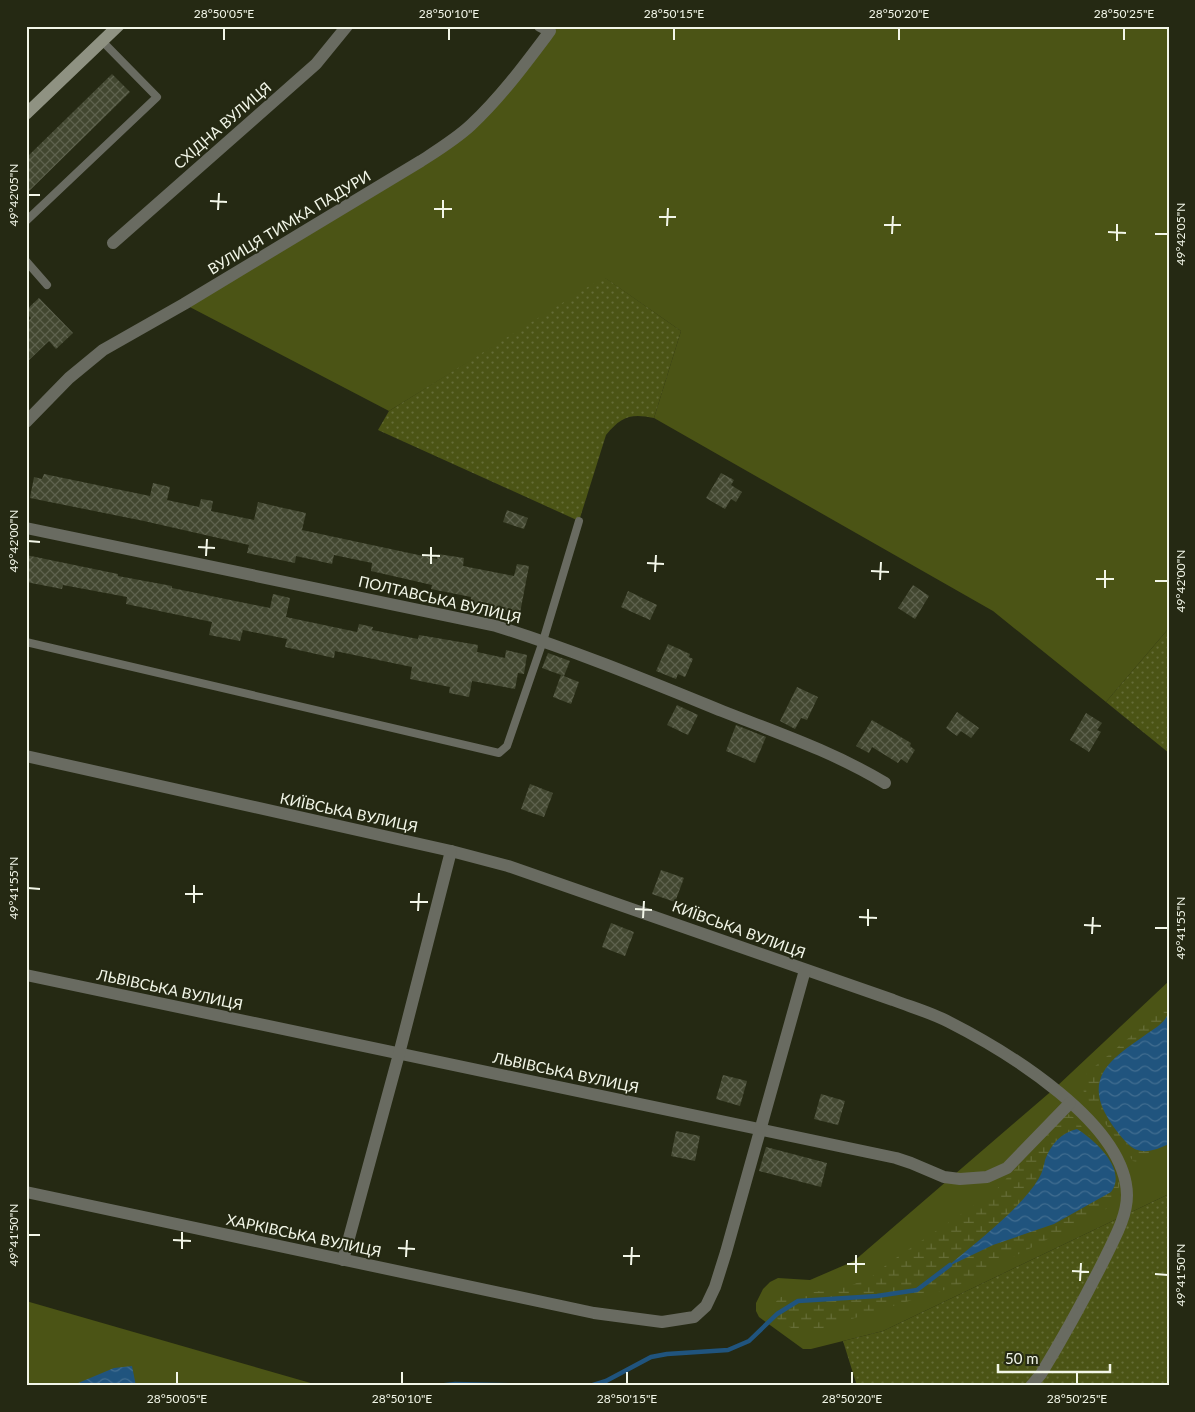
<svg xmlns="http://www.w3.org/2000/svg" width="1195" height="1412" font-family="Lato,sans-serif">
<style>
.green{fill:#4b5415}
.wetland{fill:url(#wetland-marsh)}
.garden{fill:url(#garden-dots)}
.water{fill:url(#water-waves)}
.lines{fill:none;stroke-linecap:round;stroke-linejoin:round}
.stream{stroke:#20547e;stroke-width:4.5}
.building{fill:url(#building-cross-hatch)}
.lane{stroke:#696b61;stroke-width:8}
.street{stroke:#696b61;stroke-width:12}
.secondary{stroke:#8f9282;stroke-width:12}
.ticks{fill:none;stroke:#f2f6e8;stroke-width:2}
.labels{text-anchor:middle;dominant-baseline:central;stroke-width:4;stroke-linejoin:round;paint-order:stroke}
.street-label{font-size:15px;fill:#f2f6e8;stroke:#252913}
.neatline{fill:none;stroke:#f2f6e8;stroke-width:2}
.ticks-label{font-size:12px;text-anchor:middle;fill:#f2f6e8}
</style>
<defs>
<pattern id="wetland-marsh" width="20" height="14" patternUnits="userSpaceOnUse" patternTransform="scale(1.25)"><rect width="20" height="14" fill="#4b5415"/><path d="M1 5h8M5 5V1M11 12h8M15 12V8" fill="none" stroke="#656d37"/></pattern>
<pattern id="garden-dots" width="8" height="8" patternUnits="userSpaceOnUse" patternTransform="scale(1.25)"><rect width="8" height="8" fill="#4b5415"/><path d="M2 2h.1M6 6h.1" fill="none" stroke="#656d37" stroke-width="1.8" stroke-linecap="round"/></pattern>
<pattern id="water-waves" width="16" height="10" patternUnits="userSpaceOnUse" patternTransform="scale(1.25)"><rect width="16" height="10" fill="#20547e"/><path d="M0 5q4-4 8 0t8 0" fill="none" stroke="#416d90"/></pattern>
<pattern id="building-cross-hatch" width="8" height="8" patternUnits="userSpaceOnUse" patternTransform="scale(1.25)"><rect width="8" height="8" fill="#424730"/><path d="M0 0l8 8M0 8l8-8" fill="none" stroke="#5e624e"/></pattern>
</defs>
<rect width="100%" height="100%" fill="#252913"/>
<g class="green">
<path d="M 553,26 L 1169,26 L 1169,628 L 1106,702 L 993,611 L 654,418 L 681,331 L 605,278 L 389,411 L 184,304 L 453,139 Z"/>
<path d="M 1169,981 L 1169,1194 L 883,1331 L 811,1349 L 803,1349 L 759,1317 L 756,1311 L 756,1303 L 763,1289 L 770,1282 L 778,1278 L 810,1280 L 854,1261 L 1055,1088 Z"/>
<path d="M 26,1301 L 321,1386 L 26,1386 Z"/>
</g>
<g class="wetland">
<path d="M 1169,1004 L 1169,1147 C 1157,1154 1147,1164 1133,1161 L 1085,1096 C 1082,1087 1083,1081 1087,1073 Z"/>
<path d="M 1068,1114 L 1073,1117 L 1106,1154 L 1120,1183 L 1115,1201 L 1108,1208 L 961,1284 L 941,1291 L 813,1331 C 795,1331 771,1325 774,1303 L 781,1297 L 847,1287 L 870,1278 L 890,1262 L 994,1192 L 1062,1118 Z"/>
</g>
<g class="garden">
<path d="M 604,277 L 681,331 L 654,418 C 630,413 621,417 606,435 L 579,521 L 378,430 L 389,411 Z"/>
<path d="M 1169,628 L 1169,753 L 1106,702 Z"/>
<path d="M 1169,1194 L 1169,1386 L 857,1386 L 843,1341 L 883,1331 Z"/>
</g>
<g class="water">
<path d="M 1169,1011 L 1169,1144 C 1156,1150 1141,1156 1129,1145 C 1119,1135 1110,1123 1104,1111 C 1085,1071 1121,1053 1148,1033 C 1158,1026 1165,1023 1169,1011 Z"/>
<path d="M 1077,1129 C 1095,1140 1128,1170 1111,1192 L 1054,1224 L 993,1245 L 947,1267 C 975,1243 1021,1209 1039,1178 C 1042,1173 1044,1166 1045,1160 C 1051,1144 1061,1133 1077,1129 Z"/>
<path d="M 132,1366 L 136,1386 L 71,1386 L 114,1368 Z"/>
</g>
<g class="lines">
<g class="stream">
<path d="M 185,1386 L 207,1386"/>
<path d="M 437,1386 L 455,1384 L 547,1386"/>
<path d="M 590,1386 L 606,1381 L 651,1357 L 667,1354 L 728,1350 L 749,1341 L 777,1314 L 798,1301 L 877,1296 L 917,1290 L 950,1265"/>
</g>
</g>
<g class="building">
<path d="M 112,74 L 130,92 L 26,194 L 26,158 Z"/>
<path d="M 39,298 L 73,333 L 56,349 L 49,341 L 26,363 L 26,323 L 31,318 L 26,313 L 26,310 Z"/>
<path d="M 721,473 L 734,480 L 731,485 L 742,492 L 736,502 L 731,499 L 725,509 L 706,498 Z"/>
<path d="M 44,474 L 150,496 L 153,483 L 170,487 L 167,500 L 199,507 L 201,499 L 213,501 L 211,511 L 254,520 L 258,502 L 279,507 L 306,513 L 302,530 L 437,559 L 438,554 L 464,558 L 463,566 L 514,576 L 517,564 L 529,566 L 520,613 L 470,603 L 471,597 L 431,589 L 432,585 L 371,571 L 372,563 L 334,555 L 332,564 L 296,556 L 295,563 L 247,553 L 249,545 L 144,521 L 30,498 L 34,477 L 42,479 Z"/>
<path d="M 507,510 L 528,518 L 524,529 L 503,522 Z"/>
<path d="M 26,555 L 118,574 L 118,576 L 172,586 L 172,588 L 270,608 L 273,594 L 290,598 L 286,617 L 357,632 L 359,624 L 373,627 L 372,630 L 418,639 L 419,635 L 478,645 L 477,652 L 505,658 L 506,650 L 527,655 L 524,674 L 518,673 L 515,689 L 472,681 L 469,697 L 449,693 L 450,687 L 410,679 L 412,667 L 335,651 L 334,658 L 285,647 L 287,639 L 243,630 L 240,641 L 209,635 L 212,622 L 126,604 L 127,597 L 63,585 L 62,589 L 26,582 Z"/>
<path d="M 913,585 L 929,596 L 915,619 L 898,608 Z"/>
<path d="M 628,591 L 657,605 L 650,620 L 621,607 Z"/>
<path d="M 668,644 L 690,654 L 689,657 L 693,659 L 685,677 L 678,674 L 676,679 L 656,671 Z"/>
<path d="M 548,653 L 570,661 L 564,676 L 542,668 Z"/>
<path d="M 561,675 L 579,682 L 571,704 L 553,697 Z"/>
<path d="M 797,687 L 818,697 L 807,720 L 801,718 L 795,729 L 780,721 Z"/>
<path d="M 677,705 L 698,715 L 688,735 L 667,725 Z"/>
<path d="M 957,712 L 979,728 L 971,738 L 961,731 L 957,736 L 946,728 Z"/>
<path d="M 1086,713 L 1102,723 L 1097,730 L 1101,732 L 1089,752 L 1070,740 Z"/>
<path d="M 872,720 L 911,743 L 910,746 L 915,750 L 907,763 L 901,759 L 898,763 L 872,747 L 869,753 L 856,746 Z"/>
<path d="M 736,725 L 766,737 L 755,763 L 726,751 Z"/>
<path d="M 530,784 L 553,793 L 544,817 L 521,809 Z"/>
<path d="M 661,870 L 684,878 L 675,902 L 652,894 Z"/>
<path d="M 611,923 L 634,932 L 625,956 L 602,947 Z"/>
<path d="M 723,1075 L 747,1081 L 740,1106 L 716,1099 Z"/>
<path d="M 821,1094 L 845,1101 L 838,1125 L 814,1119 Z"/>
<path d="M 676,1131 L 700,1136 L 695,1161 L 671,1156 Z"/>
<path d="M 766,1147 L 827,1163 L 821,1187 L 759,1171 Z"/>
</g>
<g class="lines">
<g class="lane">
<path d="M 26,221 L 157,97 L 102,41"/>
<path d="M 26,261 L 47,285"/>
<path d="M 26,642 L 499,753 L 507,746 L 543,641 L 579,521"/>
</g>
<g class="street">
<path d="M 113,243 L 316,64 L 347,26"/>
<path d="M 26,422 L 69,378 L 103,350 L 184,304 L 421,161 C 438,150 456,139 471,125 C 501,97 526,63 550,31 L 540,26"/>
<path d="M 26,528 L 496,626 C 573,650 648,681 722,711 C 778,733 834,752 885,783"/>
<path d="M 26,756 L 451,851 L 508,866 L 893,1000 C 911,1007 932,1013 949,1022 C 1006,1051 1126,1123 1127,1195 C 1127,1217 1114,1239 1105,1258 C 1085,1298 1064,1336 1041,1374 L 1031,1386"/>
<path d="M 26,975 L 896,1158 L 911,1163 L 944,1177 L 960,1179 L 987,1177 L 1007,1168 L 1070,1103"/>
<path d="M 26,1192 L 594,1313 L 662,1322 L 694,1317 L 706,1306 L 715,1287 L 726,1252 L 805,970"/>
<path d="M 343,1260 L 399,1054 L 451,851"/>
</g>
<path class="secondary" d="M 26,114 L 118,26"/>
</g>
<path class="ticks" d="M 224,40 L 224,28M 449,40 L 449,28M 674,40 L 674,28M 899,40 L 899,28M 1124,40 L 1124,28M 28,195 L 40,195M 210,201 L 227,202M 434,209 L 452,209M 218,210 L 219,193M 659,217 L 676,217M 443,218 L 443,200M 884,225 L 901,225M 667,226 L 668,208M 1108,232 L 1126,233M 892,234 L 893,216M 1155,234 L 1168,234M 1117,241 L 1117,224M 28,541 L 40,542M 198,547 L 215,548M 422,555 L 440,556M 206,556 L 207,539M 647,563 L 664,564M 431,564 L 431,547M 871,571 L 889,572M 655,572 L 656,555M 1096,579 L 1114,579M 880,580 L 881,562M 1155,581 L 1168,581M 1105,588 L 1105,570M 28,888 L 40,889M 185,894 L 203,894M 410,902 L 428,902M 194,903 L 194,885M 635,909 L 652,910M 418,911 L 419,893M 859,917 L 877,918M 643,918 L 644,901M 1084,925 L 1101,926M 868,926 L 868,909M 1155,928 L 1168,928M 1092,934 L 1093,917M 28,1235 L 40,1235M 173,1240 L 191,1241M 398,1248 L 415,1249M 182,1249 L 182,1232M 623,1256 L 640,1256M 406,1257 L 407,1240M 847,1264 L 865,1264M 631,1265 L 632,1247M 1072,1271 L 1089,1272M 856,1273 L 856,1255M 1155,1274 L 1168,1275M 1080,1281 L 1081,1263M 177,1384 L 177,1372M 402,1384 L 402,1372M 627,1384 L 627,1372M 852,1384 L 852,1372M 1077,1384 L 1077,1372"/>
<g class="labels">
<g class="street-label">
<text transform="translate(222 125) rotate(-41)">СХІДНА ВУЛИЦЯ</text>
<text transform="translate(289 222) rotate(-31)">ВУЛИЦЯ ТИМКА ПАДУРИ</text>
<text transform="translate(440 599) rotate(13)">ПОЛТАВСЬКА ВУЛИЦЯ</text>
<text transform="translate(349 812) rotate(12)">КИЇВСЬКА ВУЛИЦЯ</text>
<text transform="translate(739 929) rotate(20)">КИЇВСЬКА ВУЛИЦЯ</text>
<text transform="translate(170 989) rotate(12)">ЛЬВІВСЬКА ВУЛИЦЯ</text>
<text transform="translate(566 1072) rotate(12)">ЛЬВІВСЬКА ВУЛИЦЯ</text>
<text transform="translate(304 1235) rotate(12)">ХАРКІВСЬКА ВУЛИЦЯ</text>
</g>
</g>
<rect width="1195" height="1412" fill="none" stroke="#252913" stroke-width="55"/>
<path d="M998 1364v8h112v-8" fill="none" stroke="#f2f6e8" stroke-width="2.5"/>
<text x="1005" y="1364" font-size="15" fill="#f2f6e8" stroke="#252913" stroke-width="4" paint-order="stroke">50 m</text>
<rect x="28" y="28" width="1140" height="1356" class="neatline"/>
<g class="ticks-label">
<text x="224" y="18">28°50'05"E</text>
<text x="449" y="18">28°50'10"E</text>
<text x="674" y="18">28°50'15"E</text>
<text x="899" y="18">28°50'20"E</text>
<text x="1124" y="18">28°50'25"E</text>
<text transform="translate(14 195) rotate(-90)" y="4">49°42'05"N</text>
<text transform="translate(1181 234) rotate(-90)" y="4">49°42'05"N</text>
<text transform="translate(14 541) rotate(-90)" y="4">49°42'00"N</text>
<text transform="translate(1181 581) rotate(-90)" y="4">49°42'00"N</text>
<text transform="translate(14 888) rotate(-90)" y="4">49°41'55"N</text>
<text transform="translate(1181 928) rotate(-90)" y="4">49°41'55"N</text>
<text transform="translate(14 1235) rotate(-90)" y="4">49°41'50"N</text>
<text transform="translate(1181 1275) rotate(-90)" y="4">49°41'50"N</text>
<text x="177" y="1403">28°50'05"E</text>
<text x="402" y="1403">28°50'10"E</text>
<text x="627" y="1403">28°50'15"E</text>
<text x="852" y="1403">28°50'20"E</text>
<text x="1077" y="1403">28°50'25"E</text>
</g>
</svg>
